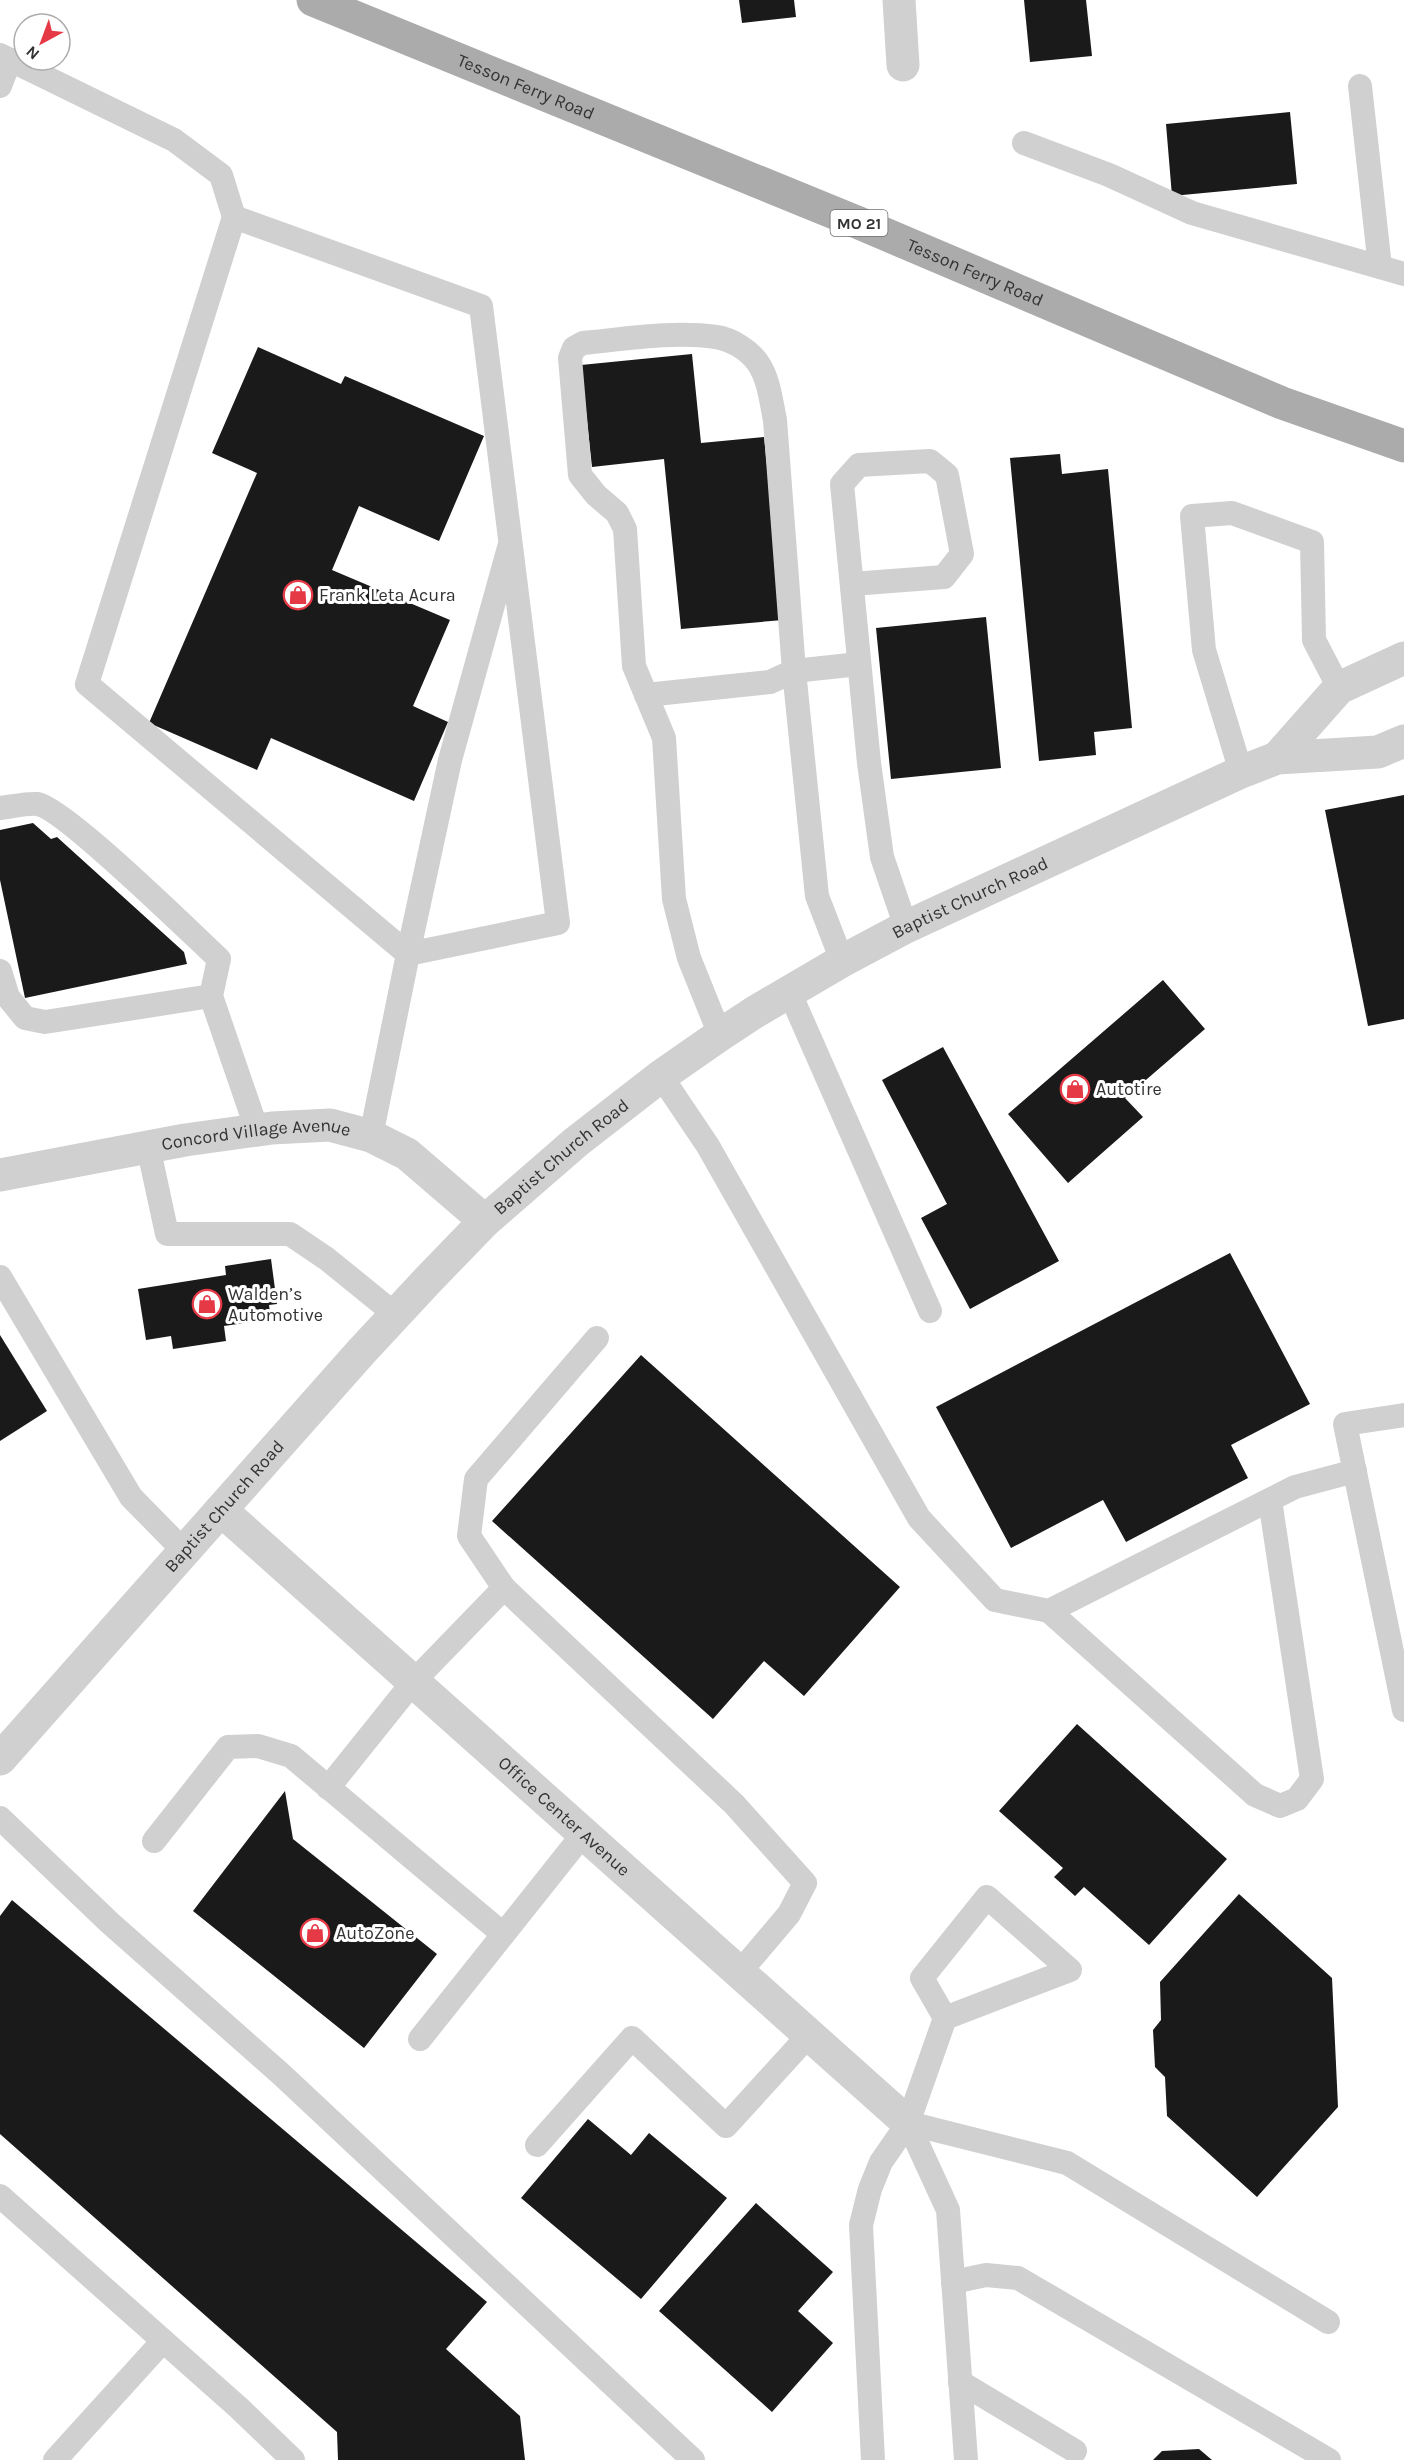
<svg xmlns="http://www.w3.org/2000/svg" width="1404" height="2460" font-family="Karla,sans-serif">
<style>
.building{fill:#1a1a1a}
.lines{fill:none;stroke-linecap:round;stroke-linejoin:round}
.service{stroke:#d0d0d0;stroke-width:24}
.minor{stroke:#d0d0d0;stroke-width:33}
.tertiary{stroke:#d0d0d0;stroke-width:33}
.primary{stroke:#ababab;stroke-width:33}
.labels{text-anchor:middle;dominant-baseline:central;stroke-width:6;stroke-linejoin:round;paint-order:stroke}
.shield{fill:#fff;stroke:#707070;stroke-width:1.5}
.shield-label{font-size:16px;font-weight:bold;fill:#333}
.street-label{font-size:18px;fill:#333;stroke:#fff}
.poi-label{font-size:18px;fill:#333;stroke:#fff;text-anchor:start}
</style>
<rect width="100%" height="100%" fill="#fff"/>
<g class="building">
<path d="M 739,0 L 794,0 L 796,17 L 742,23 Z"/>
<path d="M 1024,0 L 1086,0 L 1092,56 L 1030,62 Z"/>
<path d="M 1290,112 L 1297,184 L 1172,196 L 1166,124 Z"/>
<path d="M 258,347 L 341,384 L 345,376 L 484,436 L 439,541 L 359,506 L 332,570 L 450,620 L 413,706 L 448,722 L 414,801 L 271,738 L 257,770 L 149,723 L 257,473 L 212,453 Z"/>
<path d="M 692,354 L 701,443 L 764,437 L 783,620 L 681,629 L 664,459 L 592,467 L 581,365 Z"/>
<path d="M 1060,454 L 1062,474 L 1108,469 L 1132,728 L 1094,732 L 1096,755 L 1039,761 L 1010,458 Z"/>
<path d="M 986,617 L 1001,768 L 891,779 L 876,628 Z"/>
<path d="M 1404,795 L 1404,1019 L 1368,1026 L 1325,810 Z"/>
<path d="M 33,823 L 51,839 L 57,837 L 184,952 L 187,964 L 25,998 L 0,880 L 0,830 Z"/>
<path d="M 1163,980 L 1205,1029 L 1125,1098 L 1143,1117 L 1068,1183 L 1008,1114 Z"/>
<path d="M 943,1047 L 1059,1261 L 970,1309 L 921,1218 L 947,1204 L 882,1080 Z"/>
<path d="M 1230,1253 L 1310,1404 L 1231,1445 L 1248,1478 L 1126,1542 L 1103,1500 L 1011,1548 L 936,1407 Z"/>
<path d="M 271,1259 L 277,1304 L 269,1305 L 271,1319 L 224,1326 L 226,1341 L 173,1349 L 171,1336 L 146,1340 L 138,1289 L 226,1275 L 225,1266 Z"/>
<path d="M 0,1335 L 47,1411 L 0,1441 Z"/>
<path d="M 641,1355 L 900,1587 L 804,1696 L 764,1661 L 713,1719 L 492,1521 Z"/>
<path d="M 1077,1724 L 1227,1859 L 1149,1945 L 1084,1887 L 1075,1896 L 1054,1877 L 1063,1868 L 999,1811 Z"/>
<path d="M 285,1791 L 293,1839 L 437,1954 L 364,2048 L 193,1911 Z"/>
<path d="M 1239,1894 L 1332,1978 L 1338,2107 L 1257,2197 L 1167,2116 L 1165,2077 L 1155,2067 L 1153,2030 L 1161,2020 L 1160,1982 Z"/>
<path d="M 12,1900 L 487,2302 L 446,2349 L 520,2416 L 525,2460 L 338,2460 L 337,2432 L 0,2134 L 0,1916 Z"/>
<path d="M 588,2119 L 631,2155 L 649,2133 L 727,2198 L 641,2299 L 521,2198 Z"/>
<path d="M 756,2203 L 833,2272 L 798,2311 L 833,2343 L 772,2412 L 659,2311 Z"/>
<path d="M 1199,2449 L 1212,2460 L 1153,2460 L 1162,2451 Z"/>
</g>
<g class="lines">
<g class="service">
<path d="M 0,55 L 174,140 L 221,175 L 234,217"/>
<path d="M 0,86 L 10,60"/>
<path d="M 1360,86 L 1380,267"/>
<path d="M 1024,143 L 1109,175 L 1192,213 L 1404,274"/>
<path d="M 852,584 L 944,577 L 962,554 L 947,475 L 930,461 L 859,465 L 842,484 L 869,763 L 882,857 L 906,927"/>
<path d="M 646,695 L 770,682 L 794,671 L 859,664"/>
<path d="M 1241,772 L 1204,650 L 1192,516 L 1232,513 L 1312,542 L 1314,640 L 1339,688"/>
<path d="M 0,808 C 11,807 26,803 37,804 C 63,807 191,933 219,959 L 211,996 L 257,1130"/>
<path d="M 0,971 L 8,997 L 25,1018 L 45,1022 L 211,996"/>
<path d="M 789,991 L 930,1311"/>
<path d="M 720,1035 L 689,958 L 674,899 L 664,738 L 634,666 L 625,529 L 617,513 L 596,495 L 580,475 L 570,358 L 574,348 L 583,343 C 626,339 673,331 716,337 C 731,339 749,350 758,363 C 769,379 771,401 775,420 L 794,671 L 817,896 L 842,961"/>
<path d="M 661,1076 L 708,1146 L 919,1518 L 995,1600 L 1049,1611 L 1295,1487 L 1355,1471"/>
<path d="M 371,1136 L 408,954 L 87,684 L 234,217 L 481,306 L 558,923 L 408,954 L 450,760 L 510,544"/>
<path d="M 148,1146 L 167,1234 L 290,1234 L 327,1259 L 396,1315"/>
<path d="M 0,1277 L 131,1497 L 185,1552"/>
<path d="M 1404,1415 L 1345,1424 L 1404,1710"/>
<path d="M 504,1588 L 469,1536 L 476,1479 L 597,1338"/>
<path d="M 1049,1611 L 1255,1795 L 1280,1806 L 1297,1799 L 1312,1779 L 1270,1500"/>
<path d="M 328,1788 L 413,1682 L 504,1588 L 734,1804 L 805,1883 L 789,1914 L 739,1973"/>
<path d="M 0,1818 L 110,1923 L 282,2075 L 693,2460"/>
<path d="M 154,1841 L 228,1747 L 258,1746 L 291,1756 L 503,1934"/>
<path d="M 420,2039 L 584,1833"/>
<path d="M 908,2123 L 1067,2163 L 1328,2322"/>
<path d="M 908,2123 L 948,2210 L 966,2460"/>
<path d="M 537,2145 L 632,2038 L 726,2126 L 809,2035"/>
<path d="M 0,2196 L 239,2408 L 293,2460"/>
<path d="M 953,2282 L 986,2275 L 1018,2278 L 1329,2460"/>
<path d="M 960,2382 L 1075,2451"/>
<path d="M 55,2460 L 163,2341"/>
<path d="M 873,2460 L 861,2225 L 870,2189 L 881,2162 L 908,2123 L 945,2018 L 922,1978 L 987,1897 L 1070,1970 L 945,2018"/>
</g>
<g class="minor">
<path d="M 899,0 L 903,65"/>
<path id="s1" d="M 221,1510 L 908,2123"/>
</g>
<g class="tertiary">
<path d="M 1277,758 L 1339,688 L 1404,658"/>
<path id="s2" d="M 0,1175 L 185,1140 L 272,1128 L 330,1125 L 371,1136 L 407,1154 L 485,1221"/>
<path id="s3" d="M 0,1759 L 361,1352 L 427,1281 L 485,1221 L 576,1142 L 661,1076 L 720,1035 L 755,1012 L 842,961 L 906,927 L 1241,772 L 1277,758 L 1378,752 L 1404,741"/>
</g>
<path class="primary" id="s4" d="M 313,0 L 859,223 L 1282,403 L 1404,446"/>
</g>
<defs>
<g id="shop-ring" transform="scale(1.5)"><circle r="9.5" fill="#fff" stroke="#e63946" stroke-width="1.5"/><path d="M-5-2.5h2.3a2.7 3.5 0 0 1 5.4 0H5L5.5 6h-11ZM-1.5-2.5h3a1.5 2.3 0 0 0-3 0Z" fill="#e63946"/></g>
</defs>
<g fill-rule="evenodd">
<use href="#shop-ring" x="298" y="595"/>
<use href="#shop-ring" x="1075" y="1089"/>
<use href="#shop-ring" x="207" y="1304"/>
<use href="#shop-ring" x="315" y="1933"/>
</g>
<g class="labels">
<rect class="shield" x="830.5" y="210" width="57" height="26" rx="4.5"/>
<g class="shield-label">
<text x="859" y="223">MO 21</text>
</g>
<g class="street-label">
<text stroke="none"><textPath href="#s4" startOffset="230">Tesson Ferry Road</textPath></text>
<text stroke="none"><textPath href="#s4" startOffset="716">Tesson Ferry Road</textPath></text>
<text stroke="none"><textPath href="#s3" startOffset="1310">Baptist Church Road</textPath></text>
<text stroke="none"><textPath href="#s2" startOffset="260">Concord Village Avenue</textPath></text>
<text stroke="none"><textPath href="#s3" startOffset="824">Baptist Church Road</textPath></text>
<text stroke="none"><textPath href="#s3" startOffset="338">Baptist Church Road</textPath></text>
<text stroke="none"><textPath href="#s1" startOffset="460">Office Center Avenue</textPath></text>
</g>
<g class="poi-label">
<text x="319" y="595">Frank Leta Acura</text>
<text x="1096" y="1089">Autotire</text>
<text x="228" y="1294">Walden’s<tspan x="228" dy="21">Automotive</tspan></text>
<text x="336" y="1933">AutoZone</text>
</g>
</g>
<g transform="translate(42 42) rotate(221)"><circle r="28" fill="#ffffff" stroke="#adadad" stroke-width="1.5"/>
<path d="M0-4.5L10 22L0 15L-10 22Z" fill="#e63946"/>
<text y="-9" font-size="16" font-weight="bold" text-anchor="middle" fill="#333333">N</text>
</g>
</svg>
